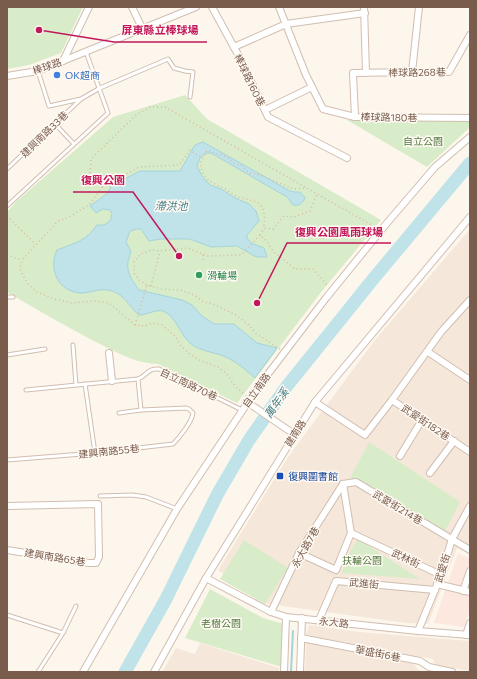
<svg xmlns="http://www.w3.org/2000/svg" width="477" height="679" font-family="Commissioner,'Noto Sans TC',sans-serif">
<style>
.residential{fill:#f5e8da}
.commercial{fill:#fde8e0}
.green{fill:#d8ecc9}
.water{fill:#bfe3e8;stroke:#a5d3da}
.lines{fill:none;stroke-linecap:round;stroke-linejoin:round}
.stream{stroke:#a5d3da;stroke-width:2}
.river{stroke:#bfe3e8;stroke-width:13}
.lane-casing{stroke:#d1beb0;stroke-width:5}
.street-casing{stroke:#d1beb0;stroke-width:8}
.path{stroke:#d9b8a5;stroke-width:1.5;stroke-dasharray:1 3;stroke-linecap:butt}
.lane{stroke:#fff;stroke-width:3}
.street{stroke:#fff;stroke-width:6}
.shop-dot{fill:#3f7fe0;stroke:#fffaf3;stroke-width:1.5}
.leisure-dot{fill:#2e9e5b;stroke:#fffaf3;stroke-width:1.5}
.transit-dot{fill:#1a4fb4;stroke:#fffaf3;stroke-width:1.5}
.labels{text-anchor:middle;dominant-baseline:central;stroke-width:3;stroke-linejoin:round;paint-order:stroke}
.street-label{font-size:10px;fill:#7a5c4d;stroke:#fffaf3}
.shop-label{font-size:10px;fill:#366cbe;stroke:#fffaf3;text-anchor:start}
.park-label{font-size:10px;fill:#537a41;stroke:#fffaf3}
.leisure-label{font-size:10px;fill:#27864d;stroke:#fffaf3;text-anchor:start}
.transit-label{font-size:10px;fill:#164399;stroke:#fffaf3;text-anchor:start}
.water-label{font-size:11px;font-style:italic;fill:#437c86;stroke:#fffaf3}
.leader{fill:none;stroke:#c2185b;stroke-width:1.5}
.callout-dot{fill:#c2185b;stroke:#fffaf3;stroke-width:1.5}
.callout-label{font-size:11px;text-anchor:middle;font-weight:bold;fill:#c2185b;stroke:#fffaf3;stroke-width:3;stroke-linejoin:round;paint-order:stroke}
</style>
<rect width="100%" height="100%" fill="#fdf6ec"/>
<g class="residential">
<path d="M 470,229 L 470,554 L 457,548 L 428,624 L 406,623 L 268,604 L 218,570 L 288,457 L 375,340 Z"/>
<path d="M 309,625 L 360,632 L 470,641 L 470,671 L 435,665 L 433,659 L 306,635 Z"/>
<path d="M 306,642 L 414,664 L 418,670 L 426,672 L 305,672 Z"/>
<path d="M 200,643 L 279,668 L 279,672 L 162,672 L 176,648 L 195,654 Z"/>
</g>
<path class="commercial" d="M 458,553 L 470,559 L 470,610 L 464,627 L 434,623 Z"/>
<g class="green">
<path d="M 7,7 L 83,7 L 61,53 L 29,65 L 7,69 Z"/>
<path d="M 185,95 L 207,119 L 381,220 L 322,291 L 237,403 L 158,364 C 134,364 111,349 90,339 C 62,324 34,308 7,292 L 7,212 L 17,201 L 113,117 Z"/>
<path d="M 347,120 L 470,121 L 470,127 L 427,167 Z"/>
<path d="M 369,442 L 460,502 L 443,535 L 349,480 Z"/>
<path d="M 358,539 L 420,579 L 342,573 L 348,555 Z"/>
<path d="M 244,540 L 288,568 L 265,604 L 220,579 Z"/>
<path d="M 210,589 L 263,618 L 287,625 L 282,667 L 185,638 Z"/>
</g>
<path class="water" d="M 203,142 L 290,191 L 294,192 L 300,192 L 305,198 C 303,203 296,209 291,203 C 290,201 289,199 287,197 L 211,153 L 206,153 L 200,158 L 197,166 L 202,176 L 210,185 L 221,189 L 235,198 L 249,204 L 256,211 L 259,221 L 247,235 L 247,238 L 251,243 L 264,248 L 267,257 L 256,257 L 237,246 L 211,247 L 190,239 L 160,239 L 149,241 L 141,229 L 137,229 L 130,231 L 126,242 L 131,252 C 124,269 129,276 139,290 L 182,300 L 192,305 L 202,316 L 214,324 L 234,324 L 257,343 L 277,348 L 255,378 C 247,371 238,363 228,358 C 216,352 202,352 191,344 C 180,335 177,317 163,311 C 156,309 147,315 139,315 C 129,307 125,295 112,291 C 100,287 93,293 81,293 C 58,292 48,269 57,250 C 75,243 86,241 97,225 L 104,225 L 110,221 L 112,214 L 110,210 L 103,209 L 96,213 L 90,206 L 108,193 L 111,186 L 140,171 L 180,171 L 195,145 Z"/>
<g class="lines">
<path class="stream" d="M 291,672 L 293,631"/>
<path class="river" d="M 125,672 L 166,599 L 217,495 L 249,440 L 287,386 L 374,278 L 470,163"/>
<g class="lane-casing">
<g id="lane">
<path d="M 38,71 L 49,106 L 81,99 L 100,88 L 168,59 L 174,68 L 185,71 L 193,72 L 190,97"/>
<path d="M 55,124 L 74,144"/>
<path d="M 7,169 L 80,100"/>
<path d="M 7,206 L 108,113 L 86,52"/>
<path d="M 7,297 L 13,297"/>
<path d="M 73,345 L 76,385"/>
<path d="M 7,355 L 45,349"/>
<path d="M 138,379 L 141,410"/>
<path d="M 85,384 L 95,453"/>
<path d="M 26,390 L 138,379 C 147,376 147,368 159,369 L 242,410"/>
<path d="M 7,460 L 95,453 L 173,444 C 179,438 192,422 193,413 L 189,409 L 186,408 L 141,410 L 119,413"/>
<path d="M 100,496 L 132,495 L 146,497 L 177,509"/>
<path d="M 7,615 L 63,633"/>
<path d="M 38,672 L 63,633 L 76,606"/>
</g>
</g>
<g class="street-casing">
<g id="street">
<path d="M 132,7 L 142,28"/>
<path d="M 212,7 L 241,60 L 268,117 L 347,158"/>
<path d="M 279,7 L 306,75 L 323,109 L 355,117 L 470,118"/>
<path d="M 364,7 L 366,73"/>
<path d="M 234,47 L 286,24 L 365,13"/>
<path d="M 63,61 L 89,7"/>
<path d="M 412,72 L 419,7"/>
<path d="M 7,76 L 38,71 L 196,7"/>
<path d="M 265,110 L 312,87"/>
<path d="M 355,117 L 353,73 L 412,72 L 449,72 L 470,35"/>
<path d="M 470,300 L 441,332 L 392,400 L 470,452"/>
<path d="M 428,352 L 470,380"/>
<path d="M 109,353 L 112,381"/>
<path d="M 247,402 L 294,434"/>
<path d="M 315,402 L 365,435 L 392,400"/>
<path d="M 400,456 L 422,420"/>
<path d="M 430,473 L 454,441"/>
<path d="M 343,484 L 351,533 L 441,575"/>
<path d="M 343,484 L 356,482 L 470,550"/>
<path d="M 7,506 L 98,504 L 99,557 L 96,563 L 89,563 L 7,550"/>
<path d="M 299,553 L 336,570 L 351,533"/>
<path d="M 206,578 L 271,612 L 286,617 L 418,631 L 470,635"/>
<path d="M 437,584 L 470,592"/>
<path d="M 463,591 L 470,571"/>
<path d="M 271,612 L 299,553 L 343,484"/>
<path d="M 319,620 L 336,581 L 435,590"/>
<path d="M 418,631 L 441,575 L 452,539 L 470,506"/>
<path d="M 466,635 L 470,623"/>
<path d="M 301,638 L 420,661 L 429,667 L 452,672"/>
<path d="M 83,672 L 177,509 L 258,387 L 326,298 L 387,223 L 435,167 L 470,137"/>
<path d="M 154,672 L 206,578 L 315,402 L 470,217"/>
<path d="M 284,672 L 286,617"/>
<path d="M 300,672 L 302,618"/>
</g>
</g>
<g class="path">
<path d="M 102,187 L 139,167 L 179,165 L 190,150 L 202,158"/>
<path d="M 304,188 L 294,189 L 257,174 L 249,173 L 241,165 L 233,163 L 227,157 L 207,150 L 200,164 C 205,181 209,181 225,189 C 229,191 233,195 238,197 C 245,200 256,199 261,206 C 266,213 264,220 264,228 L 273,229 L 284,216 L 294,217 L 310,211 L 317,194"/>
<path d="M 7,216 L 35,244"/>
<path d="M 260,235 L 264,228"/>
<path d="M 7,255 L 22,260"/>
<path d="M 203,260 L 203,254"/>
<path d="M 151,286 L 160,251"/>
<path d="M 135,325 L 147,285"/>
<path d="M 280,349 L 255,333 L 250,326 L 236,315 L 213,304 L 204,302 L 194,295 L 180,290 L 161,289 L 147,285 L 139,280 L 134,273 L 134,262 L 141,254 L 151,250 L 160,251 L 188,248 L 208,256 L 241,255 L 260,235 L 265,239 L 273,251 L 295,269 L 313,269 L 327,285"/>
<path d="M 246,396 L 235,386 L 227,374 L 218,367 L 201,361 L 191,355 L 181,346 L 175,336 L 162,325 L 153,323 L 145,326 L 135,325 L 109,303 L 95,301 L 72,303 L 54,299 L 37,292 L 27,283 L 20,269 L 22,260 L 57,222 L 71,216 L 89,205 L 102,187 L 90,175 L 91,159 L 135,116 L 150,107 L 165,107 L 375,227"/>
</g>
<use href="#lane" class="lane"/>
<use href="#street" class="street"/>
</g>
<circle class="shop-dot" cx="57" cy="75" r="4"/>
<circle class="leisure-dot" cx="199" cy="275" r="4"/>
<rect class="transit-dot" x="276" y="472" width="8" height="8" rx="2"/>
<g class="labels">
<g class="street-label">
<text transform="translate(47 66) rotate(-19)">棒球路</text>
<text transform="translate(417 72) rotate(-1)">棒球路268巷</text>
<text transform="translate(250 80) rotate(64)">棒球路160巷</text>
<text transform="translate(389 117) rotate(1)">棒球路180巷</text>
<text transform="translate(44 134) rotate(-44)">建興南路33巷</text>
<text transform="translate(189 384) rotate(25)">自立南路70巷</text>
<text transform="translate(256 390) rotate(-54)">自立南路</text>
<text transform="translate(426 422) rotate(34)">武愛街182巷</text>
<text transform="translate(295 433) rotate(-58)">建南路</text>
<text transform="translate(109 451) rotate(-6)">建興南路55巷</text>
<text transform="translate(398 507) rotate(31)">武愛街214巷</text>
<text transform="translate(305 547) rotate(-60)">永大路7巷</text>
<text transform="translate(55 557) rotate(9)">建興南路65巷</text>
<text transform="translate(406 558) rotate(25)">武林街</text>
<text transform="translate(442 568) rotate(-72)">武愛街</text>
<text transform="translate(364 583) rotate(5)">武進街</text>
<text transform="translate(334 622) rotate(7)">永大路</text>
<text transform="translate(378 653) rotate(11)">華盛街6巷</text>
</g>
<g class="shop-label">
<text x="65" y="75">OK超商</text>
</g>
<g class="park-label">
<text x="423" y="141">自立公園</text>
<text x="362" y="560">扶輪公園</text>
<text x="221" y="623">老樹公園</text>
</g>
<g class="leisure-label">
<text x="207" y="275">滑輪場</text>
</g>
<g class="transit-label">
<text x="288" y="476">復興圖書館</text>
</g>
<g class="water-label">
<text x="171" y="205">滯洪池</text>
<text transform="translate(276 403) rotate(-55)">萬年溪</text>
</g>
</g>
<path class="leader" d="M39 30L114 42H207M179 256L133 192H73M257 303L287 243H391"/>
<g class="callout-dot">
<circle cx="39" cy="30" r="4"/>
<circle cx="179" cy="256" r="4"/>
<circle cx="257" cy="303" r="4"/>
</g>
<g class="callout-label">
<text x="160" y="34">屏東縣立棒球場</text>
<text x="103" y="184">復興公園</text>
<text x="339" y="236">復興公園風雨球場</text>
</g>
<rect width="477" height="679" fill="none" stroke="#7a5c4d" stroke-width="16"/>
</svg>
